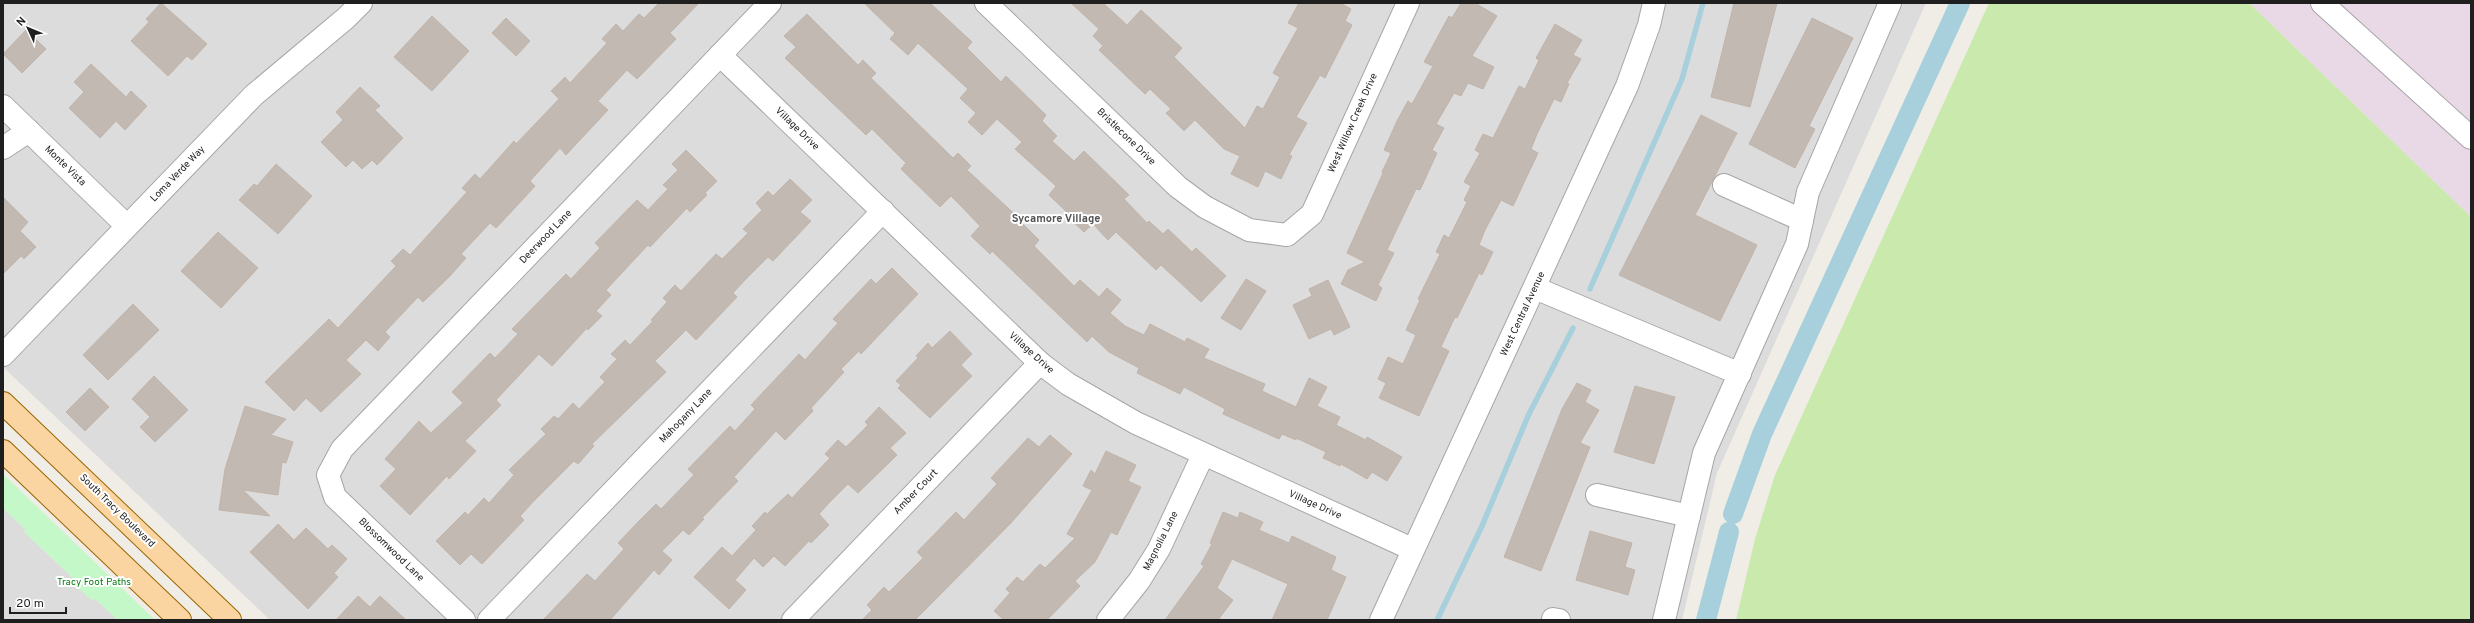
<svg xmlns="http://www.w3.org/2000/svg" width="2474" height="623" font-family="Overpass,sans-serif">
<style>
.residential{fill:#dddcdc}
.industrial{fill:#e9d8e6}
.grass{fill:#cae9ad}
.park{fill:#c5f8c9}
.lines{fill:none;stroke-linecap:round;stroke-linejoin:round}
.stream{stroke:#a7d0dc;stroke-width:5.5}
.canal{stroke:#a7d0dc;stroke-width:20}
.building{fill:#c1b9b2;stroke:#c1b4a9}
.minor-casing{stroke:#a6a6a6;stroke-width:24}
.major-casing{stroke:#986703;stroke-width:24}
.minor{stroke:#fff;stroke-width:22}
.major{stroke:#fad4a1;stroke-width:22}
.labels{text-anchor:middle;dominant-baseline:central;stroke-width:4;stroke-linejoin:round;paint-order:stroke}
.street-label{font-size:10px;fill:#1f1f1f;stroke:#fff}
.park-label{font-size:10px;fill:#0e7d17;stroke:#fff}
.neighbourhood-label{font-size:11px;font-weight:bold;fill:#525252;stroke:#fff}
</style>
<rect width="100%" height="100%" fill="#f0ede6"/>
<g class="residential">
<path d="M 3,3 L 1926,3 L 1717,473 L 1682,620 L 270,620 L 3,367 Z"/>
<path d="M 3,508 L 26,530 L 24,532 L 74,579 L 72,581 L 92,600 L 94,598 L 118,620 L 3,620 Z"/>
</g>
<path class="industrial" d="M 2249,3 L 2471,3 L 2471,217 Z"/>
<path class="grass" d="M 1989,3 L 2249,3 L 2471,217 L 2471,620 L 1736,620 L 1755,539 L 1775,475 Z"/>
<path class="park" d="M 3,474 L 155,620 L 118,620 L 94,598 L 92,601 L 72,582 L 74,579 L 24,532 L 26,530 L 3,508 Z"/>
<g class="lines">
<g class="stream">
<path d="M 1590,289 L 1682,79 L 1703,3"/>
<path d="M 1437,620 L 1482,526 L 1528,416 L 1573,328"/>
</g>
<g class="canal">
<path d="M 1733,514 L 1762,434 L 1960,3"/>
<path d="M 1706,620 L 1729,532"/>
</g>
</g>
<g class="building">
<path d="M 161,3 L 207,44 L 192,60 L 187,56 L 168,76 L 131,41 L 149,22 L 146,19 Z"/>
<path d="M 659,3 L 699,3 L 670,33 L 676,39 L 637,79 L 627,70 L 598,101 L 608,110 L 566,155 L 560,148 L 530,181 L 535,186 L 513,210 L 496,228 L 490,223 L 461,254 L 466,258 L 449,277 L 423,302 L 418,297 L 385,332 L 390,337 L 378,351 L 366,340 L 346,360 L 361,374 L 321,412 L 306,398 L 294,411 L 265,382 L 329,319 L 338,328 L 396,266 L 391,261 L 403,249 L 410,255 L 467,192 L 462,188 L 475,174 L 480,179 L 514,141 L 516,144 L 559,99 L 551,91 L 565,77 L 570,83 L 607,43 L 602,39 L 616,24 L 623,31 L 639,14 L 644,18 Z"/>
<path d="M 864,3 L 930,3 L 972,42 L 967,48 L 1001,82 L 1006,76 L 1046,115 L 1042,121 L 1057,136 L 1052,141 L 1074,161 L 1084,151 L 1129,195 L 1124,199 L 1147,223 L 1149,221 L 1163,234 L 1168,229 L 1192,252 L 1196,248 L 1226,276 L 1201,302 L 1161,265 L 1156,270 L 1116,232 L 1108,240 L 1093,224 L 1084,232 L 1070,219 L 1072,217 L 1049,195 L 1056,186 L 1015,149 L 1022,142 L 997,119 L 982,135 L 968,122 L 976,113 L 960,98 L 968,89 L 918,43 L 908,55 L 890,39 L 895,33 Z"/>
<path d="M 1071,3 L 1103,3 L 1127,25 L 1141,10 L 1182,48 L 1174,57 L 1245,128 L 1257,106 L 1263,109 L 1280,77 L 1273,73 L 1298,28 L 1288,23 L 1299,3 L 1340,3 L 1351,9 L 1345,21 L 1352,25 L 1325,78 L 1320,75 L 1296,117 L 1307,123 L 1289,155 L 1292,156 L 1281,179 L 1265,171 L 1258,187 L 1231,174 L 1240,156 L 1224,149 L 1195,120 L 1184,131 L 1166,113 L 1171,109 L 1150,89 L 1145,94 L 1099,50 L 1103,46 L 1093,36 L 1099,29 Z"/>
<path d="M 1461,3 L 1475,3 L 1497,16 L 1472,56 L 1494,67 L 1483,89 L 1468,83 L 1461,96 L 1454,93 L 1436,124 L 1444,128 L 1432,150 L 1437,153 L 1420,190 L 1416,189 L 1387,250 L 1394,253 L 1378,285 L 1382,288 L 1376,301 L 1341,284 L 1348,270 L 1365,262 L 1347,253 L 1383,173 L 1382,172 L 1391,153 L 1384,150 L 1397,121 L 1408,101 L 1412,104 L 1433,66 L 1424,62 L 1449,16 L 1452,18 Z"/>
<path d="M 1734,3 L 1777,3 L 1750,107 L 1711,97 Z"/>
<path d="M 807,14 L 858,65 L 863,60 L 876,73 L 871,78 L 953,158 L 958,153 L 971,166 L 967,170 L 1021,220 L 1020,221 L 1039,240 L 1034,246 L 1074,286 L 1080,280 L 1099,297 L 1107,288 L 1121,300 L 1110,313 L 1125,326 L 1144,335 L 1150,324 L 1185,342 L 1187,338 L 1209,349 L 1204,358 L 1265,384 L 1262,391 L 1296,407 L 1309,378 L 1327,387 L 1317,406 L 1340,417 L 1336,425 L 1366,440 L 1367,437 L 1402,457 L 1387,481 L 1372,472 L 1367,479 L 1341,464 L 1340,466 L 1323,458 L 1326,452 L 1296,438 L 1296,440 L 1282,434 L 1279,439 L 1223,414 L 1225,409 L 1184,387 L 1180,394 L 1137,373 L 1139,368 L 1109,352 L 1092,336 L 1087,342 L 992,251 L 990,254 L 971,236 L 980,226 L 961,206 L 951,196 L 940,207 L 901,169 L 906,163 L 872,129 L 866,135 L 785,58 L 796,47 L 784,36 Z"/>
<path d="M 432,16 L 469,51 L 432,91 L 394,57 Z"/>
<path d="M 506,18 L 530,41 L 516,56 L 492,33 Z"/>
<path d="M 1812,18 L 1853,38 L 1809,126 L 1815,129 L 1795,168 L 1749,144 Z"/>
<path d="M 1555,24 L 1582,40 L 1573,55 L 1581,59 L 1567,83 L 1569,84 L 1561,102 L 1554,99 L 1537,134 L 1531,149 L 1538,153 L 1513,206 L 1501,200 L 1485,230 L 1479,245 L 1493,252 L 1482,275 L 1479,273 L 1457,318 L 1455,317 L 1441,347 L 1449,351 L 1419,416 L 1379,398 L 1386,383 L 1378,379 L 1388,357 L 1403,364 L 1416,335 L 1406,330 L 1420,300 L 1418,299 L 1440,254 L 1436,252 L 1444,235 L 1449,238 L 1467,202 L 1464,200 L 1471,186 L 1464,182 L 1480,153 L 1475,150 L 1483,134 L 1493,138 L 1519,86 L 1525,89 L 1539,60 L 1536,58 Z"/>
<path d="M 26,30 L 46,49 L 22,73 L 3,54 Z"/>
<path d="M 91,64 L 126,97 L 131,91 L 147,106 L 125,130 L 116,121 L 100,138 L 69,108 L 84,92 L 74,82 Z"/>
<path d="M 360,87 L 380,106 L 375,110 L 403,138 L 377,165 L 372,160 L 362,169 L 353,160 L 346,167 L 321,142 L 343,120 L 336,112 Z"/>
<path d="M 1701,115 L 1737,133 L 1695,215 L 1757,245 L 1720,321 L 1619,275 Z"/>
<path d="M 686,150 L 717,181 L 705,193 L 707,195 L 690,212 L 687,208 L 650,247 L 648,245 L 606,290 L 611,295 L 596,311 L 602,316 L 588,330 L 587,328 L 552,366 L 539,354 L 496,400 L 501,405 L 465,441 L 476,451 L 449,479 L 447,476 L 410,515 L 380,486 L 396,469 L 385,459 L 419,421 L 431,433 L 463,403 L 452,392 L 490,353 L 495,358 L 518,334 L 512,329 L 566,274 L 571,279 L 600,248 L 595,243 L 637,200 L 648,210 L 668,189 L 663,185 L 678,170 L 672,164 Z"/>
<path d="M 276,164 L 312,196 L 278,234 L 239,200 L 254,184 L 257,186 Z"/>
<path d="M 790,179 L 812,200 L 800,212 L 811,221 L 773,261 L 768,257 L 744,281 L 733,293 L 737,297 L 696,340 L 686,330 L 655,361 L 666,372 L 592,444 L 594,446 L 578,464 L 574,461 L 534,501 L 520,516 L 524,520 L 482,564 L 471,554 L 460,565 L 436,541 L 465,512 L 468,515 L 484,498 L 489,503 L 514,475 L 509,470 L 546,434 L 541,429 L 554,416 L 558,419 L 573,403 L 579,409 L 605,382 L 600,377 L 617,359 L 611,354 L 625,340 L 630,345 L 653,321 L 651,320 L 667,302 L 663,298 L 675,285 L 681,291 L 716,254 L 722,259 L 748,233 L 743,229 L 762,210 L 756,203 L 768,191 L 773,196 Z"/>
<path d="M 3,197 L 28,222 L 20,231 L 36,247 L 24,259 L 21,256 L 3,274 Z"/>
<path d="M 218,232 L 258,268 L 221,308 L 181,271 Z"/>
<path d="M 892,268 L 918,294 L 861,354 L 859,351 L 841,369 L 844,372 L 811,408 L 813,411 L 785,440 L 776,431 L 734,477 L 738,481 L 702,518 L 704,519 L 689,535 L 683,530 L 662,551 L 672,560 L 659,575 L 654,570 L 610,620 L 543,620 L 587,574 L 595,581 L 624,549 L 618,543 L 639,521 L 656,504 L 661,509 L 694,475 L 688,469 L 730,426 L 735,431 L 755,409 L 751,405 L 799,354 L 805,360 L 838,323 L 833,319 L 871,279 L 876,284 Z"/>
<path d="M 1246,279 L 1266,291 L 1241,330 L 1221,318 Z"/>
<path d="M 1328,280 L 1350,327 L 1334,335 L 1331,329 L 1309,339 L 1293,305 L 1312,296 L 1309,289 Z"/>
<path d="M 133,304 L 159,330 L 108,380 L 83,355 Z"/>
<path d="M 950,331 L 972,354 L 961,365 L 972,376 L 930,418 L 898,388 L 901,385 L 896,381 L 918,358 L 916,356 L 928,343 L 932,348 Z"/>
<path d="M 154,376 L 188,410 L 155,442 L 140,427 L 150,417 L 132,399 Z"/>
<path d="M 1577,383 L 1591,390 L 1585,402 L 1599,410 L 1580,443 L 1590,447 L 1541,571 L 1504,557 L 1562,409 Z"/>
<path d="M 1635,386 L 1675,397 L 1654,464 L 1614,452 Z"/>
<path d="M 90,388 L 109,407 L 85,431 L 66,412 Z"/>
<path d="M 245,406 L 286,419 L 271,435 L 293,442 L 286,463 L 282,462 L 278,495 L 243,490 L 270,516 L 219,510 L 225,469 Z"/>
<path d="M 879,407 L 906,433 L 890,448 L 897,455 L 858,493 L 848,484 L 829,503 L 819,514 L 829,525 L 811,543 L 809,541 L 785,566 L 774,556 L 763,567 L 754,558 L 735,580 L 746,590 L 729,609 L 694,577 L 722,547 L 732,556 L 756,530 L 752,526 L 765,512 L 767,514 L 788,494 L 792,498 L 830,458 L 825,454 L 838,440 L 846,447 L 868,425 L 865,422 Z"/>
<path d="M 1050,435 L 1072,454 L 1010,524 L 915,620 L 862,620 L 872,610 L 867,605 L 884,587 L 889,592 L 923,558 L 917,552 L 956,512 L 964,520 L 997,484 L 991,478 L 1028,438 L 1039,447 Z"/>
<path d="M 1106,451 L 1136,465 L 1128,481 L 1141,487 L 1117,535 L 1111,532 L 1095,562 L 1075,581 L 1080,586 L 1047,620 L 1004,620 L 994,611 L 1010,593 L 1006,589 L 1017,577 L 1023,582 L 1040,564 L 1045,568 L 1075,538 L 1067,534 L 1092,490 L 1083,486 L 1091,470 L 1095,474 Z"/>
<path d="M 1223,512 L 1238,518 L 1240,512 L 1263,522 L 1259,530 L 1289,543 L 1292,536 L 1336,557 L 1331,570 L 1346,577 L 1327,620 L 1272,620 L 1288,584 L 1232,559 L 1217,588 L 1233,600 L 1218,620 L 1165,620 L 1204,566 L 1201,564 L 1212,544 L 1210,543 Z"/>
<path d="M 278,524 L 294,540 L 306,528 L 328,549 L 332,545 L 347,559 L 334,573 L 338,577 L 308,609 L 250,552 Z"/>
<path d="M 1590,531 L 1632,543 L 1625,567 L 1635,570 L 1628,595 L 1576,580 Z"/>
<path d="M 358,596 L 370,607 L 380,596 L 406,620 L 336,620 Z"/>
</g>
<g class="lines">
<g class="minor-casing">
<g id="minor">
<path d="M 986,3 L 1178,187 L 1205,207 L 1249,230 L 1287,235 L 1312,214 L 1408,3"/>
<path d="M 2322,3 L 2471,138"/>
<path d="M 720,55 L 1040,363 L 1068,384 L 1136,423 L 1412,549"/>
<path d="M 3,106 L 127,226"/>
<path d="M 3,148 L 29,131"/>
<path d="M 1724,185 L 1802,220"/>
<path d="M 1535,288 L 1740,374"/>
<path d="M 3,355 L 254,95 L 346,18 L 361,3"/>
<path d="M 1597,495 L 1689,516"/>
<path d="M 1553,619 L 1559,620"/>
<path d="M 464,620 L 335,497 L 328,475 L 342,449 L 770,3"/>
<path d="M 489,620 L 883,211"/>
<path d="M 793,620 L 1040,363"/>
<path d="M 1108,620 L 1139,581 L 1159,549 L 1203,455"/>
<path d="M 1381,620 L 1627,86 L 1649,25 L 1654,3"/>
<path d="M 1664,620 L 1704,453 L 1797,244 L 1808,192 L 1890,3"/>
</g>
</g>
<g class="major-casing">
<g id="major">
<path d="M 3,403 L 230,620"/>
<path d="M 3,451 L 180,620"/>
</g>
</g>
<use href="#minor" class="minor"/>
<use href="#major" class="major"/>
</g>
<g class="labels">
<g class="street-label">
<text transform="translate(1353 123) rotate(-66)">West Willow Creek Drive</text>
<text transform="translate(797 129) rotate(44)">Village Drive</text>
<text transform="translate(1126 137) rotate(44)">Bristlecone Drive</text>
<text transform="translate(65 166) rotate(44)">Monte Vista</text>
<text transform="translate(178 174) rotate(-46)">Loma Verde Way</text>
<text transform="translate(546 237) rotate(-46)">Deerwood Lane</text>
<text transform="translate(1523 314) rotate(-65)">West Central Avenue</text>
<text transform="translate(1031 353) rotate(42)">Village Drive</text>
<text transform="translate(686 416) rotate(-46)">Mahogany Lane</text>
<text transform="translate(916 492) rotate(-46)">Amber Court</text>
<text transform="translate(1315 505) rotate(24)">Village Drive</text>
<text transform="translate(117 511) rotate(44)">South Tracy Boulevard</text>
<text transform="translate(1161 541) rotate(-63)">Magnolia Lane</text>
<text transform="translate(391 550) rotate(44)">Blossomwood Lane</text>
</g>
<g class="park-label">
<text x="94" y="582">Tracy Foot Paths</text>
</g>
<g class="neighbourhood-label">
<text x="1056" y="219">Sycamore Village</text>
</g>
</g>
<rect width="2474" height="623" fill="none" stroke="#1f1f1f" stroke-width="8"/>
<g transform="translate(28 28) rotate(314)" stroke="#ffffff" stroke-width="3" paint-order="stroke">
<path d="M0-3L7 15L0 10L-7 15Z" fill="#1f1f1f"/>
<text y="-6" font-size="11" font-weight="bold" text-anchor="middle" fill="#1f1f1f">N</text>
</g>
<path d="M10 607v6h56v-6" fill="none" stroke="#1f1f1f" stroke-width="2"/>
<text x="16" y="607" font-size="12" fill="#1f1f1f" stroke="#ffffff" stroke-width="3" paint-order="stroke">20 m</text>
</svg>
